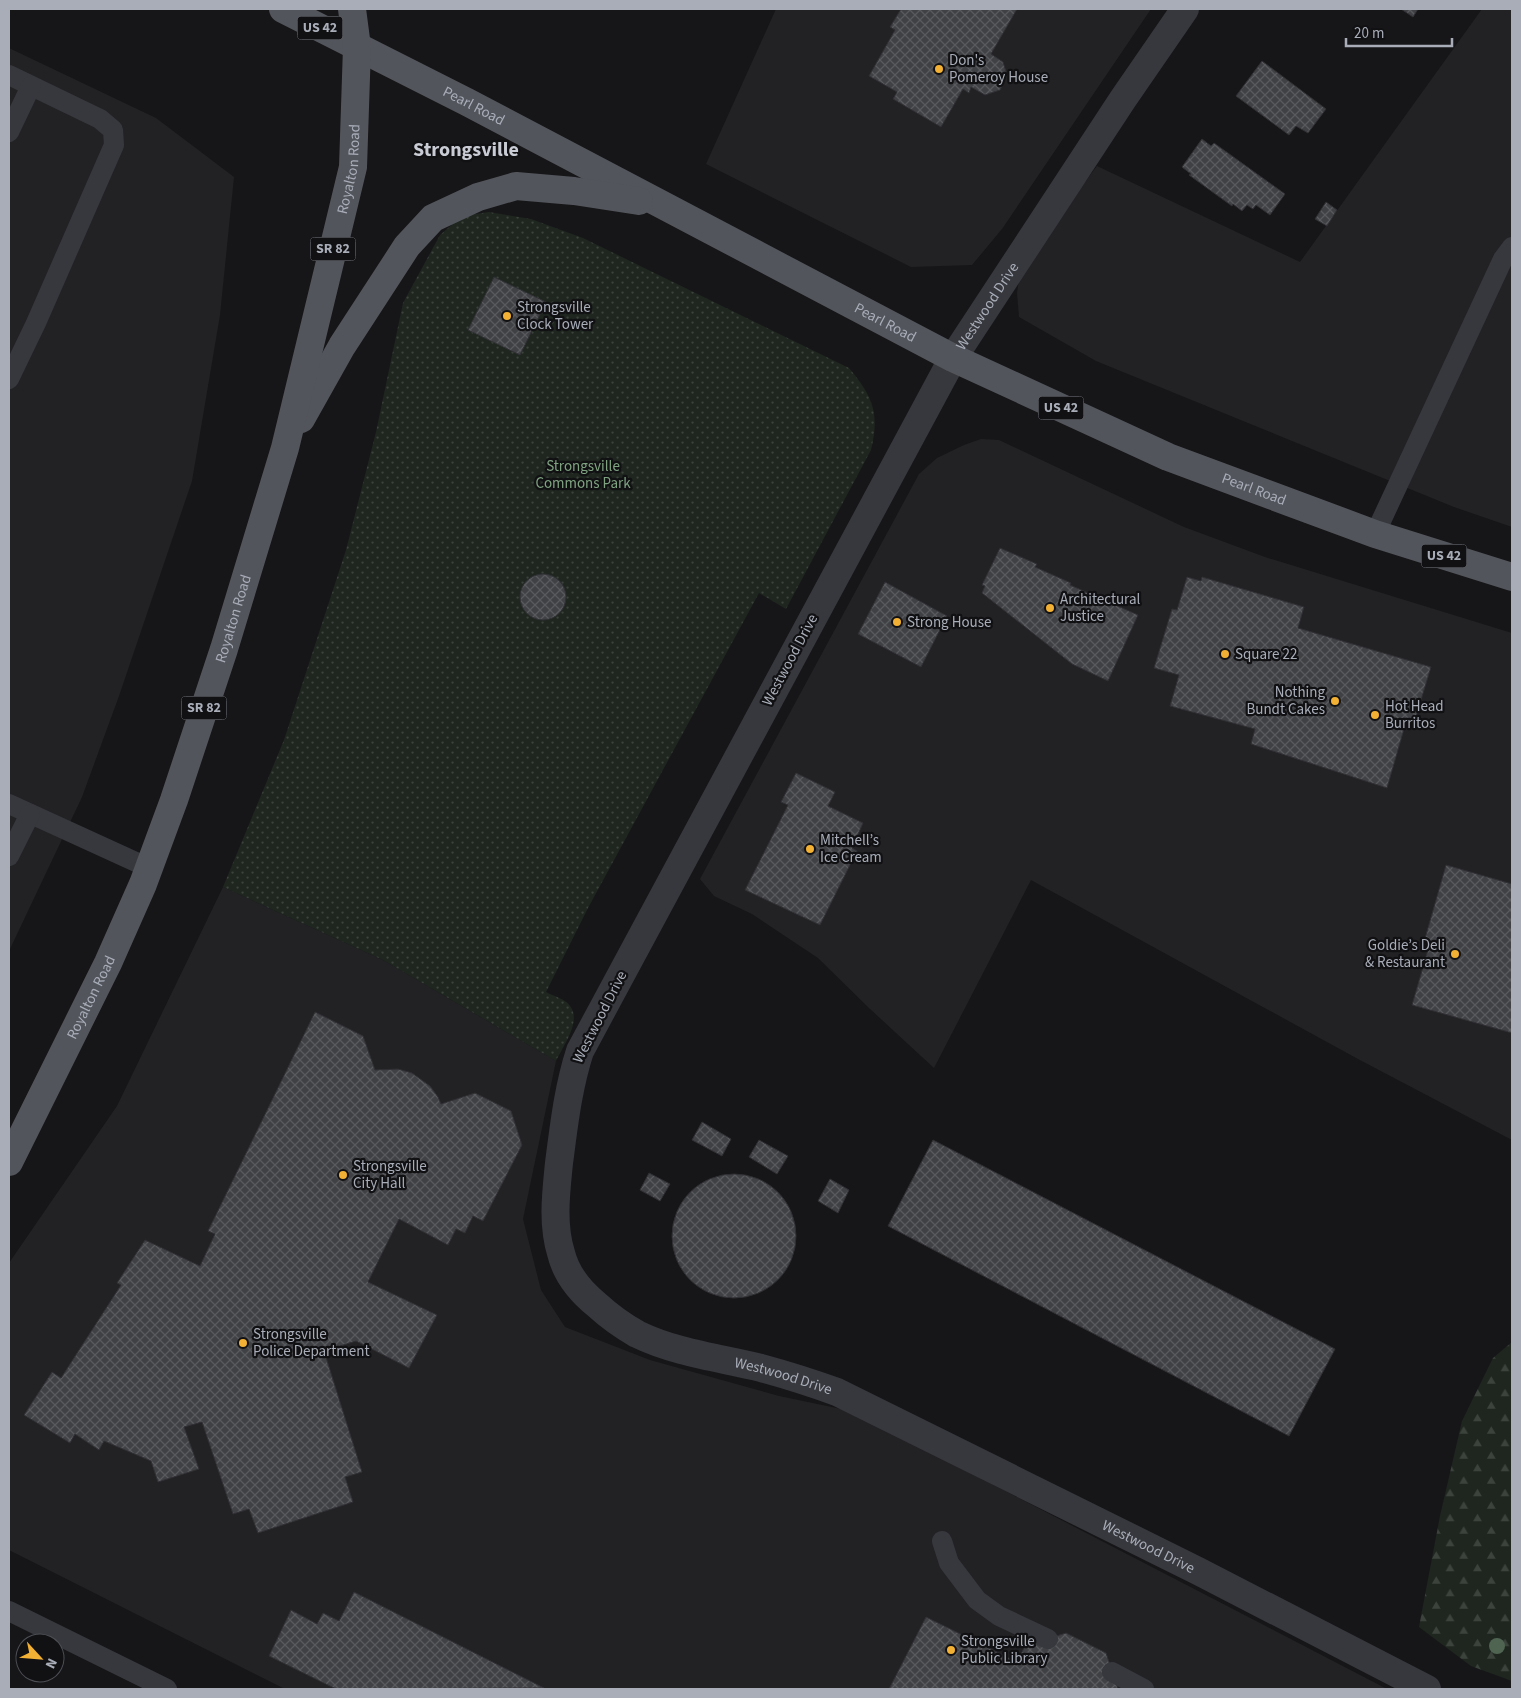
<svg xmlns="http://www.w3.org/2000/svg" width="1521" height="1698" font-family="'Source Sans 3',sans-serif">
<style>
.built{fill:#222225}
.forest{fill:url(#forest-firs)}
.park{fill:url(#park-dots)}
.building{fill:url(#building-cross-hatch);stroke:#303034}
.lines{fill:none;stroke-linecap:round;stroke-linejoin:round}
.service{stroke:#37383d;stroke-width:20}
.minor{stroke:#37383d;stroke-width:28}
.tertiary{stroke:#37383d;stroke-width:28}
.primary{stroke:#53555c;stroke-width:28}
.tree{fill:#506452}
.poi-dot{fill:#f2b134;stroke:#111113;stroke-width:2}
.labels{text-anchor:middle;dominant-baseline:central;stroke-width:4.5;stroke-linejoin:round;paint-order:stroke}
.shield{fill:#111113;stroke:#7b7e86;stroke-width:1}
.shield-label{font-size:14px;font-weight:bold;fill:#a8adb8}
.poi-label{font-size:15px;fill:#a8adb8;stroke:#111113;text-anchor:start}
.street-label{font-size:15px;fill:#a8adb8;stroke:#111113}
.park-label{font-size:15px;fill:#7fa381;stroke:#111113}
.district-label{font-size:20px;font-weight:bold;fill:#c9ccd4;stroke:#111113}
</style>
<defs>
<pattern id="forest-firs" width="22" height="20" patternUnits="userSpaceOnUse" patternTransform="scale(1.25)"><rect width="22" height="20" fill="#1e261f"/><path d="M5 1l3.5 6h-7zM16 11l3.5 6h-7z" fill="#3c433d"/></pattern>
<pattern id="park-dots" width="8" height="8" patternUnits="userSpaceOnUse" patternTransform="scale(1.25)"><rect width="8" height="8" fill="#1e261f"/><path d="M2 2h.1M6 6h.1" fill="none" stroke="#3c433d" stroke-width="1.8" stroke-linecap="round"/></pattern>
<pattern id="building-cross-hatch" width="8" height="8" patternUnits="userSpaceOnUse" patternTransform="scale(1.25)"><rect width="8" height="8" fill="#404145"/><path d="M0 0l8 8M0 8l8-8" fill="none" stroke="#595a5e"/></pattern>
</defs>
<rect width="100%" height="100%" fill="#161618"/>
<g class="built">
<path d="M 776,9 L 1151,9 L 1002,229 L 972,265 L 911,267 L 706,164 Z"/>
<path d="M 1482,9 L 1512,9 L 1512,527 L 1454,507 L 1096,361 L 1019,317 L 1017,293 L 1021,266 L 1097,166 L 1300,262 Z"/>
<path d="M 9,48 L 156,118 L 234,177 L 220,315 L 192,481 L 119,696 L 82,797 L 9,951 Z"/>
<path d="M 981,439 L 999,440 L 1184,527 L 1265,557 L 1512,633 L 1512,1140 L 1358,1059 L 1031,880 L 934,1068 L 869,1008 L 818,958 L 752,914 L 714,896 L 700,879 L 919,474 L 937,458 L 964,445 Z"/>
<path d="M 223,887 L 383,960 L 556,1061 L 523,1219 L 541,1290 L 565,1327 L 650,1360 L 779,1396 L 851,1411 L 1387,1689 L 285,1689 L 9,1550 L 9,1263 L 117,1106 Z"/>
</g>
<path class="forest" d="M 1512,1342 L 1512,1681 L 1471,1666 L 1419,1627 L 1440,1516 L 1462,1421 L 1493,1358 Z"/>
<path class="park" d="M 489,212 L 531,219 L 583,238 L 849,368 C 873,397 880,413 871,450 L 786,609 L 759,593 L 588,908 L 546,992 C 553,996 566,999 570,1006 C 582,1021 563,1046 556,1061 L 383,960 L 223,887 L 284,740 L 346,550 L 376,432 L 403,303 L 440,235 L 462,216 Z"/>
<g class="building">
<path d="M 901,9 L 1017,9 L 991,54 L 1003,62 L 1007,75 L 1000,90 L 985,95 L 971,87 L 969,93 L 963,89 L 941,127 L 893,99 L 897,92 L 869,76 L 895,30 L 890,27 Z"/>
<path d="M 1401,9 L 1418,9 L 1413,17 Z"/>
<path d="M 1262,61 L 1326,109 L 1308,133 L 1296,126 L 1289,135 L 1236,96 Z"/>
<path d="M 1202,139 L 1211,146 L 1214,143 L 1285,194 L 1270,215 L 1256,205 L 1253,209 L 1247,205 L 1242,211 L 1233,204 L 1232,206 L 1189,175 L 1191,174 L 1182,167 Z"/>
<path d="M 1326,202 L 1337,210 L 1327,226 L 1315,219 Z"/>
<path d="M 494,277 L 546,302 L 520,355 L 468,330 Z"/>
<path d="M 1000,548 L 1037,564 L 1035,567 L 1071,583 L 1070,585 L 1138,615 L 1108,681 L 1072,664 L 982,593 L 985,586 L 982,585 Z"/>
<circle cx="543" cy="597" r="23"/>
<path d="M 1187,577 L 1201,581 L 1202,577 L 1304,607 L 1298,628 L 1431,667 L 1414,723 L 1406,722 L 1387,788 L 1251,744 L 1255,729 L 1170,706 L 1179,675 L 1154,668 L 1172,609 L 1177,610 Z"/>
<path d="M 885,582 L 947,616 L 921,667 L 858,634 Z"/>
<path d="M 796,773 L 835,792 L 828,806 L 863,823 L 852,848 L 857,851 L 820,925 L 745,890 L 788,805 L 781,802 Z"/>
<path d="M 1446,865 L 1512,884 L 1512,1033 L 1412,1005 L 1428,950 L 1422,949 Z"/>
<path d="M 315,1012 L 363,1036 L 375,1070 L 398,1069 L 412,1073 L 430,1086 L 438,1097 L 441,1104 L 475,1093 L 511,1111 L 522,1145 L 483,1221 L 473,1216 L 465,1233 L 456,1229 L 448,1245 L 399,1219 L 368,1282 L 437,1315 L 409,1368 L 356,1341 L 324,1351 L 362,1472 L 345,1477 L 353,1502 L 258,1533 L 249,1509 L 233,1514 L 202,1422 L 184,1427 L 199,1469 L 158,1482 L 151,1461 L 104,1441 L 99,1450 L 75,1434 L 70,1443 L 24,1415 L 52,1372 L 61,1378 L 121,1285 L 117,1283 L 145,1240 L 200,1266 L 215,1234 L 208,1231 Z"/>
<path d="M 702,1122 L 731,1139 L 722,1156 L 692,1140 Z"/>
<path d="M 759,1140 L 788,1156 L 777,1174 L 749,1157 Z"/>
<path d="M 933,1140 L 1335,1349 L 1289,1436 L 888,1226 Z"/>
<path d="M 649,1173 L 670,1184 L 660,1201 L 640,1190 Z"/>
<circle cx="734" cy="1236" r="62"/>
<path d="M 830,1179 L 849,1190 L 838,1213 L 818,1201 Z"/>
<path d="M 354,1592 L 544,1688 L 336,1689 L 269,1656 L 291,1610 L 317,1624 L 323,1613 L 339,1621 Z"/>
<path d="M 926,1617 L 1017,1662 L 1025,1646 L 1066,1633 L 1106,1653 L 1118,1689 L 889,1689 Z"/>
</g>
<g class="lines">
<g class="service">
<path d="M 9,75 L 100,119 L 113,130 L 114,145 L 36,323 L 9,379"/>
<path d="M 9,132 L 31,86"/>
<path d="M 1375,534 L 1503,259 L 1512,247"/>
<path d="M 9,804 L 149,868"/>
<path d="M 9,856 L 30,814"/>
<path d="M 942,1541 L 949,1563 L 977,1600 L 999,1616 L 1048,1639"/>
<path d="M 9,1611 L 167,1689"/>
<path d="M 1112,1672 L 1144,1689"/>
</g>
<path class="minor" id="s1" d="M 953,358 L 580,1051 C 568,1088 564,1125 559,1163 C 556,1193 552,1224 561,1253 C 566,1274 581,1292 597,1305 C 609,1316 623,1326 637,1334 C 676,1353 720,1358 761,1368 C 787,1375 812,1383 837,1392 L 1198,1571 L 1427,1689"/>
<path class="tertiary" id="s2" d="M 953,358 L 1123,99 L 1185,9"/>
<g class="primary">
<path id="s3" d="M 283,9 L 467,102 L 953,358 L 1168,457 L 1375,534 L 1512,577"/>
<path d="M 301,419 L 342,346 L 407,246 L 433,218 L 478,197 L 516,186 L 574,191 L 639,201"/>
<path id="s4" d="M 9,1162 L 108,963 L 143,884 L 174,800 L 224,649 L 285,448 L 353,167 L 357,47 L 352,9"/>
</g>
</g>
<circle class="tree" cx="1497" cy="1646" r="8"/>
<g class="poi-dot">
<circle cx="939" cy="69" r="5"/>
<circle cx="507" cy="316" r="5"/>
<circle cx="1050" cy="608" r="5"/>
<circle cx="897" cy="622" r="5"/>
<circle cx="1225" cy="654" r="5"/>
<circle cx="1335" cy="701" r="5"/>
<circle cx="1375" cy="715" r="5"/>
<circle cx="810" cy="849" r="5"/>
<circle cx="1455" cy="954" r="5"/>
<circle cx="343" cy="1175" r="5"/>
<circle cx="243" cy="1343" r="5"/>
<circle cx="951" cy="1650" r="5"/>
</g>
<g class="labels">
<g class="shield">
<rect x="297.5" y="16.5" width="45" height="23" rx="4"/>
<rect x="310.5" y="237.5" width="45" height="23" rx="4"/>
<rect x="1038.5" y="396.5" width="45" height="23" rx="4"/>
<rect x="1421.5" y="544.5" width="45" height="23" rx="4"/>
<rect x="181.5" y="696.5" width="45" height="23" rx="4"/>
</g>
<g class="shield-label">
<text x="320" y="28">US 42</text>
<text x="333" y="249">SR 82</text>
<text x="1061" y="408">US 42</text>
<text x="1444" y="556">US 42</text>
<text x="204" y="708">SR 82</text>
</g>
<g class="poi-label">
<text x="949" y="60">Don's<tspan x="949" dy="17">Pomeroy House</tspan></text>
<text x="517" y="307">Strongsville<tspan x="517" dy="17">Clock Tower</tspan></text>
<text x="1060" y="599">Architectural<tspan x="1060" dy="17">Justice</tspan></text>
<text x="907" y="622">Strong House</text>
<text x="1235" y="654">Square 22</text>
<text x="1325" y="692" text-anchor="end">Nothing<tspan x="1325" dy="17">Bundt Cakes</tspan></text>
<text x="1385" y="706">Hot Head<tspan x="1385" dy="17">Burritos</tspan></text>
<text x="820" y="840">Mitchell’s<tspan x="820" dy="17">Ice Cream</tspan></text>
<text x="1445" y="945" text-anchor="end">Goldie’s Deli<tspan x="1445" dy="17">&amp; Restaurant</tspan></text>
<text x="353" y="1166">Strongsville<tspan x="353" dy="17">City Hall</tspan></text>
<text x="253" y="1334">Strongsville<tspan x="253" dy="17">Police Department</tspan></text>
<text x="961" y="1641">Strongsville<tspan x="961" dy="17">Public Library</tspan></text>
</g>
<g class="street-label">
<text stroke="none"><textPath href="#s3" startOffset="214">Pearl Road</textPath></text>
<text stroke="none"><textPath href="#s4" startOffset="1054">Royalton Road</textPath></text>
<text stroke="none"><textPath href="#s2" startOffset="62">Westwood Drive</textPath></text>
<text stroke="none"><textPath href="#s3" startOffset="679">Pearl Road</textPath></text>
<text stroke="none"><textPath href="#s3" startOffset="1084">Pearl Road</textPath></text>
<text stroke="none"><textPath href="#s4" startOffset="589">Royalton Road</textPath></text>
<text transform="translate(790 660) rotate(-62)">Westwood Drive</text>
<text stroke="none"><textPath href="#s4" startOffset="184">Royalton Road</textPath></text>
<text transform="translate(600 1017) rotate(-63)">Westwood Drive</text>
<text stroke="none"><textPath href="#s1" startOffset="1258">Westwood Drive</textPath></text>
<text stroke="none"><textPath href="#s1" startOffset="1662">Westwood Drive</textPath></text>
</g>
<g class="park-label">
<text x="583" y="466">Strongsville<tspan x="583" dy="17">Commons Park</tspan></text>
</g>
<g class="district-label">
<text x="466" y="150">Strongsville</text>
</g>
</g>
<rect width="1521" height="1698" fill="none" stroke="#a8adb8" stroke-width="20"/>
<g transform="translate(40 1658) rotate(116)"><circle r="24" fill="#111113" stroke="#4d4f55"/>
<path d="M0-4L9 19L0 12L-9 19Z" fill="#f2b134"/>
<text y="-8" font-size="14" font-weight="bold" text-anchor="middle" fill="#a8adb8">N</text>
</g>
<path d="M1346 38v8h106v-8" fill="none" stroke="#a8adb8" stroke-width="2.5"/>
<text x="1354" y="38" font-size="15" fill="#a8adb8" stroke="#111113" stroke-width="4" paint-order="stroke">20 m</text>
</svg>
